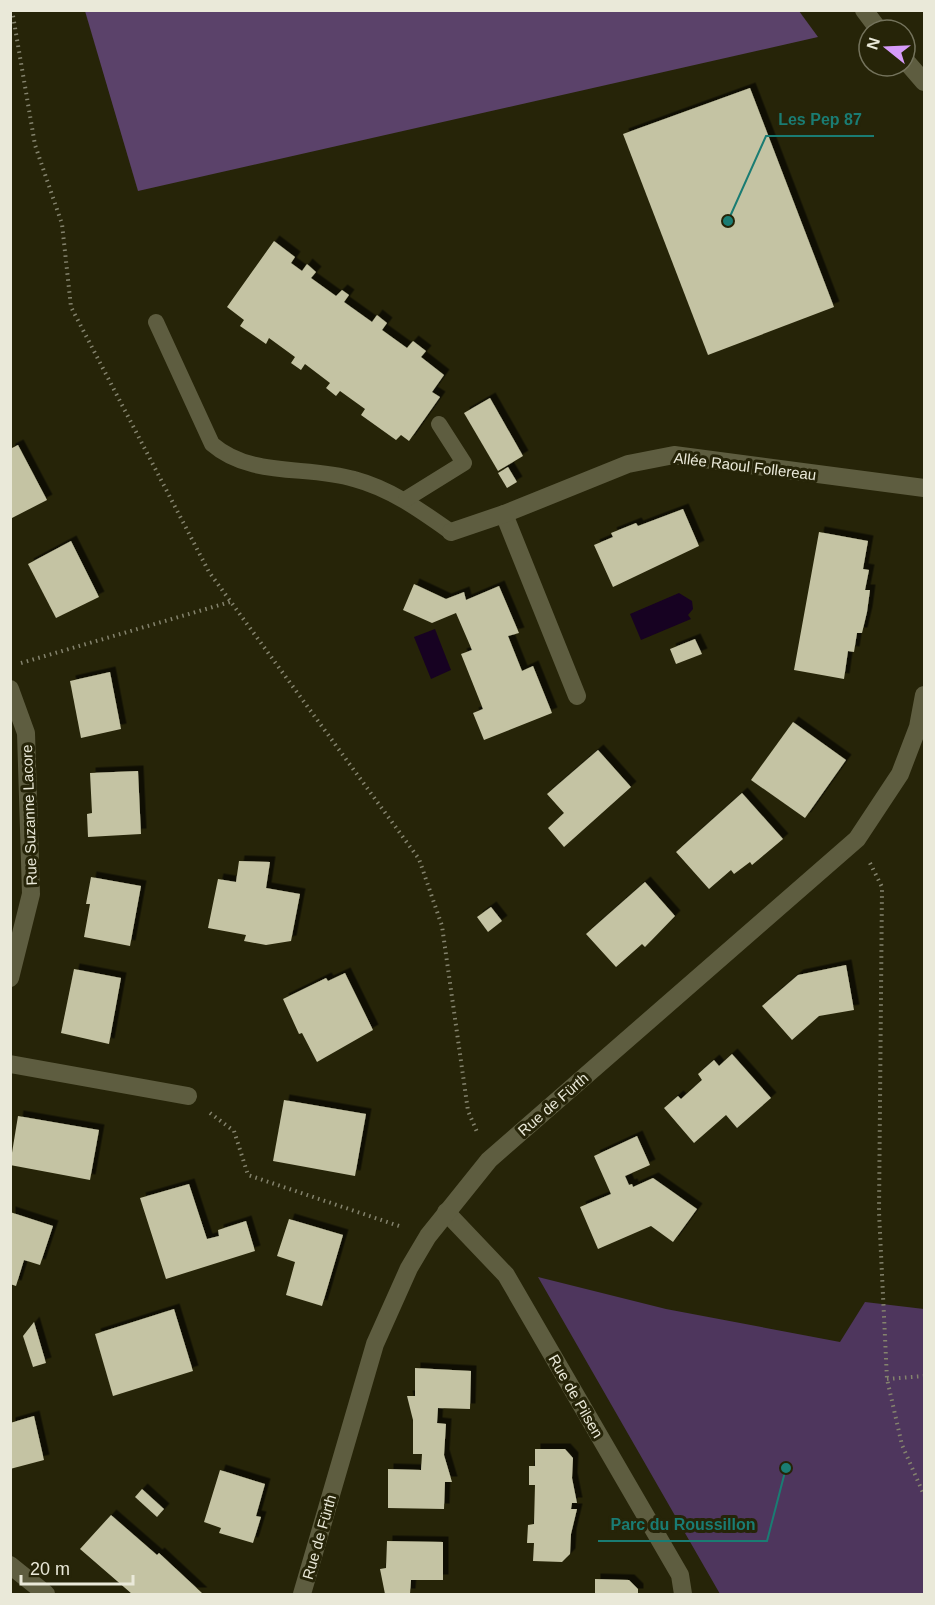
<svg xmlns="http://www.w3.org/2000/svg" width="935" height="1605" font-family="Helvetica,sans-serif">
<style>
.green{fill:#4e365d}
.forest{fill:#5b426a}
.water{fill:#170222}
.building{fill:#c4c3a3;filter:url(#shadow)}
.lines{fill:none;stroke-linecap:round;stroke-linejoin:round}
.path{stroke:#84836d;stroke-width:4;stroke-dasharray:1.5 4.5;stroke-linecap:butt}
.lane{stroke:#5e5d40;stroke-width:16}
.street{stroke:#5e5d40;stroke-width:18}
.secondary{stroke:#5e5d40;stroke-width:18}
.labels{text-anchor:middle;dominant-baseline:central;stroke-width:6;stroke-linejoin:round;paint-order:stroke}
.street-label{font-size:15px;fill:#eae9d9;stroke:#262408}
.leader{fill:none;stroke:#1a7c73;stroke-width:2}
.callout-dot{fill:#1a7c73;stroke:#262408;stroke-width:2}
.callout-label{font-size:16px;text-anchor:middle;font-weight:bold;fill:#1a7c73;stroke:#262408;stroke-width:6;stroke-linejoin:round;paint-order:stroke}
</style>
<defs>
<filter id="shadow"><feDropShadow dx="5.5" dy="-5.5" stdDeviation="0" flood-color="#0009"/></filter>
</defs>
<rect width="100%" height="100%" fill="#262408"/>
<path class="green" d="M 538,1277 L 666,1309 L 840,1342 L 865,1302 L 924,1309 L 924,1594 L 720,1594 Z"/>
<path class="forest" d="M 799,11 L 818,37 L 138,191 L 85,11 Z"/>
<g class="water">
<path d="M 679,593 L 692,601 L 693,609 L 688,615 L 691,619 L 641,640 L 630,614 Z"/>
<path d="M 435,629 L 451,670 L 431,679 L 414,637 Z"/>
</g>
<g class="building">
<path d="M 750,88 L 834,307 L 708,355 L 623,134 Z"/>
<path d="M 274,241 L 295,257 L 291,263 L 302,271 L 307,264 L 316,272 L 311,278 L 336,296 L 342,290 L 349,295 L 344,302 L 372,322 L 377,315 L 387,323 L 382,330 L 407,348 L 413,341 L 426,351 L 421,357 L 444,375 L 432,392 L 440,397 L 409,441 L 401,435 L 396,440 L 361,415 L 365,409 L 340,391 L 336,396 L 326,388 L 330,383 L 305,364 L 301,370 L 291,363 L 295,357 L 269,338 L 266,344 L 240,326 L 244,320 L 227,307 Z"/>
<path d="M 490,398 L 523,456 L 498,471 L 464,413 Z"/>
<path d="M 18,445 L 47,500 L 10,519 L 10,449 Z"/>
<path d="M 508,467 L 517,482 L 507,488 L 498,473 Z"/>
<path d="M 683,509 L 699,546 L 613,587 L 594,545 L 613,537 L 611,533 L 636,523 L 638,526 Z"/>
<path d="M 819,532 L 868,541 L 863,569 L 869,570 L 865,590 L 870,590 L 867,612 L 862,633 L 857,633 L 854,652 L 848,651 L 844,679 L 794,670 Z"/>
<path d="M 71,541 L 99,597 L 56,618 L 28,564 Z"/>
<path d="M 414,584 L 446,599 L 464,592 L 466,600 L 499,586 L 519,633 L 508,636 L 522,671 L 533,666 L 552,713 L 484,740 L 473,713 L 483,709 L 461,654 L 472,650 L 456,613 L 432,623 L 403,610 Z"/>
<path d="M 695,639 L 702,654 L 676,664 L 670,649 Z"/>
<path d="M 110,672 L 121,729 L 81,738 L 70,681 Z"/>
<path d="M 793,722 L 846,760 L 805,818 L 751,780 Z"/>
<path d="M 598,750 L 631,787 L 564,847 L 548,828 L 564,813 L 547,794 Z"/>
<path d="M 138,771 L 141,834 L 88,837 L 87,814 L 92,813 L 90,773 Z"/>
<path d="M 742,793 L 783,839 L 752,865 L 750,862 L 734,874 L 731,870 L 709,889 L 676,852 Z"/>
<path d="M 239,861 L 270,862 L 266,888 L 300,894 L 291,941 L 266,945 L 244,941 L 246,935 L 208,928 L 218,879 L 236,882 Z"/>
<path d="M 91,877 L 141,886 L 130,946 L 84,937 L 90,904 L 86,904 Z"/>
<path d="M 645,882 L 675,916 L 645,947 L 642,944 L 616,967 L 586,934 Z"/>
<path d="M 491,907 L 502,921 L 488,932 L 477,917 Z"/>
<path d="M 846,965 L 854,1010 L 819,1016 L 792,1040 L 762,1006 L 798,975 Z"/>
<path d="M 74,969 L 121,978 L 109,1044 L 61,1033 Z"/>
<path d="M 345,973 L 373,1030 L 317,1062 L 302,1033 L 299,1034 L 283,999 L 326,978 L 328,981 Z"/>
<path d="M 732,1054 L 771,1098 L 737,1128 L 726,1115 L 694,1143 L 664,1108 L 678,1096 L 681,1099 L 702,1080 L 698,1074 L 714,1060 L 719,1066 Z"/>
<path d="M 284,1100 L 366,1114 L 355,1176 L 273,1161 Z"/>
<path d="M 18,1116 L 99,1130 L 90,1180 L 10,1165 Z"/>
<path d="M 637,1136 L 650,1165 L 625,1176 L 629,1185 L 632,1184 L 633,1187 L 653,1178 L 697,1209 L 673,1242 L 651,1226 L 598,1249 L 580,1207 L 611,1194 L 594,1156 Z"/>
<path d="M 189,1184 L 207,1239 L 219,1236 L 218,1230 L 246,1221 L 255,1251 L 166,1279 L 140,1198 Z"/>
<path d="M 10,1212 L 53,1226 L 40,1265 L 24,1260 L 16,1286 L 10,1284 Z"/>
<path d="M 289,1219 L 343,1235 L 322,1306 L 286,1295 L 295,1262 L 277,1256 Z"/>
<path d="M 174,1309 L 193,1371 L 113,1396 L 95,1334 Z"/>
<path d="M 34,1322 L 46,1363 L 33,1367 L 23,1336 Z"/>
<path d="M 415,1368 L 471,1371 L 470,1409 L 438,1408 L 437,1423 L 446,1424 L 444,1455 L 452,1482 L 445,1482 L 444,1509 L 388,1508 L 388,1469 L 421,1470 L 422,1454 L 413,1454 L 413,1420 L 407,1396 L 415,1396 Z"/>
<path d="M 34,1416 L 44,1460 L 10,1469 L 10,1423 Z"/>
<path d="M 535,1449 L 565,1449 L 573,1458 L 572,1478 L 577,1503 L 572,1503 L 571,1509 L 577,1509 L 571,1534 L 570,1554 L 562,1562 L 533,1561 L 534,1543 L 527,1543 L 528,1525 L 534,1524 L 535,1485 L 529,1485 L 529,1466 L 535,1466 Z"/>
<path d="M 220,1470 L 265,1484 L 256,1516 L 261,1517 L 253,1543 L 219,1533 L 221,1528 L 204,1522 Z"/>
<path d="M 142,1489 L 164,1509 L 157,1517 L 135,1497 Z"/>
<path d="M 111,1515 L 157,1555 L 159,1553 L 202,1593 L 132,1594 L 80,1549 Z"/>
<path d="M 387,1541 L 443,1542 L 443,1580 L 411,1580 L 410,1594 L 385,1594 L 380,1569 L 386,1568 Z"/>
<path d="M 595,1579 L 629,1580 L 638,1589 L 638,1594 L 595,1594 Z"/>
</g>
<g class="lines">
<g class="path">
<path d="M 12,10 L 35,145 L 62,224 L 71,307 L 209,572 L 419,859 L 442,926 L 468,1111 L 477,1132"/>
<path d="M 21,663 L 230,602"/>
<path d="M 870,863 L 882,887 L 879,1212 L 887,1379 L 902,1445 L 924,1495"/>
<path d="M 210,1113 L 234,1131 L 248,1175 L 402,1227"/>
<path d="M 887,1379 L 924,1376"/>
</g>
<g class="lane">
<path d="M 156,322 L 212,444 C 251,478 307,465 354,479 C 391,489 420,510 451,532"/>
<path d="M 406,499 L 464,463 L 439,424"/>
</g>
<g class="street">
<path d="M 504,514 L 577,696"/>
<path d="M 451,532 L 504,514 L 628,464 L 674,455 L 924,488"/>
<path d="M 10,689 L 26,733 L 31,894 L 10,978"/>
<path d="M 10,1064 L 188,1096"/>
<path d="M 446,1212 L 506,1275 L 680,1575 L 683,1594"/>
<path d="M 10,1565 L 46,1594"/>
<path d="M 302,1594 L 375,1344 L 409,1268 L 428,1236 L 489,1160 L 857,839 L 900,774 L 918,727 L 924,695"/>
</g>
<g class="secondary">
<path d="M 864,10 L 879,30"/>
<path d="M 905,60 L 924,82"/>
</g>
</g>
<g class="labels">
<g class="street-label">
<text transform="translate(745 466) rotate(7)">Allée Raoul Follereau</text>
<text transform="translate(29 815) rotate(-92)">Rue Suzanne Lacore</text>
<text transform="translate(553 1104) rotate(-41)">Rue de Fürth</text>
<text transform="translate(576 1396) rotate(60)">Rue de Pilsen</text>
<text transform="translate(319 1537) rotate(-74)">Rue de Fürth</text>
</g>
</g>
<path class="leader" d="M728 221L766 136H874M786 1468L767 1541H598"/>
<g class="callout-dot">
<circle cx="728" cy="221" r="6"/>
<circle cx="786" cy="1468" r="6"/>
</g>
<g class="callout-label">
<text x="820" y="125">Les Pep 87</text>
<text x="683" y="1530">Parc du Roussillon</text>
</g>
<rect width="935" height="1605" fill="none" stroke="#eae9d9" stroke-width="24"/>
<g transform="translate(887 48) rotate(288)"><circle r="28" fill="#262408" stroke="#74735c" stroke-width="1.5"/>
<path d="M0-4.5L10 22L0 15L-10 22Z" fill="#d69bfa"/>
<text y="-9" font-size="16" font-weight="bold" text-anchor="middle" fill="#eae9d9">N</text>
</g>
<path d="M21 1575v9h112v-9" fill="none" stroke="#eae9d9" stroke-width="3"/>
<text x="30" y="1575" font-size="18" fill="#eae9d9" stroke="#262408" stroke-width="4.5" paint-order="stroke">20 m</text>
</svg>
